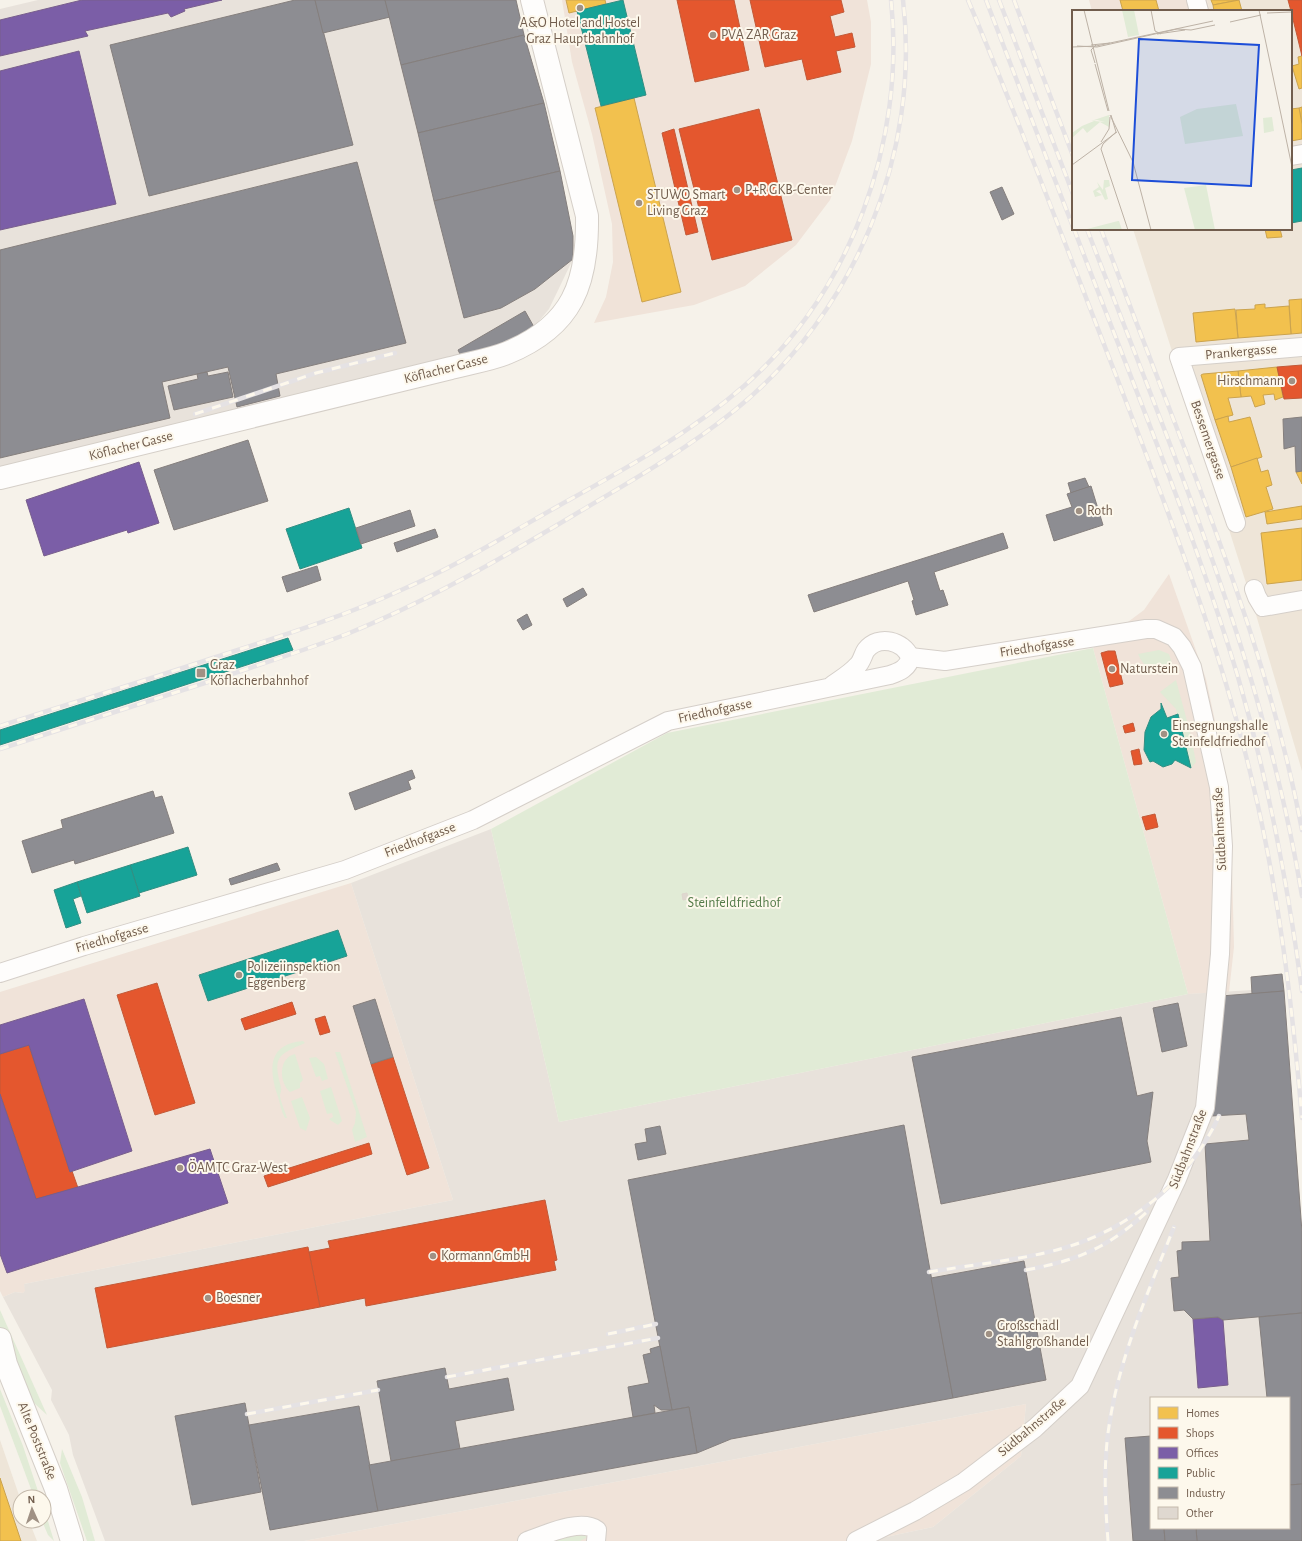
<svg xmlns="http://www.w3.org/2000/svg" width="1302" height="1541" font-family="'Alegreya Sans',sans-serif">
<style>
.residential{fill:#eee5d8}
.commercial{fill:#f0e3d9}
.industrial{fill:#e8e2db;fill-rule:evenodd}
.green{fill:#e1ebd6}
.homes{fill:#f2c14e;stroke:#cba34e}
.shops{fill:#e4572e;stroke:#c25937}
.offices{fill:#7b5ea7;stroke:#785e8c}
.public{fill:#17a398;stroke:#328e82}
.industry{fill:#8d8d92;stroke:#857f7d}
.building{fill:#dfd8d0;stroke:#ded6cd}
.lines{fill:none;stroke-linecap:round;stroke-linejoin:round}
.street-casing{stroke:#d5cfc9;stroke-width:20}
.secondary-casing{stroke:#d5cfc8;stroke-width:24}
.street{stroke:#fefdfc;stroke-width:18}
.secondary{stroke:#fefdfc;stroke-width:22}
.rail-casing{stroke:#e5e2e4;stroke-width:4.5}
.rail{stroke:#fdf8ec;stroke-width:3;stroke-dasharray:9;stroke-linecap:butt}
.poi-dot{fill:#a09184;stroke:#fdf8ec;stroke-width:1.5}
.labels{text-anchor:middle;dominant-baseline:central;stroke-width:4;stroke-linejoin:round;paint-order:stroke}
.poi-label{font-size:14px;fill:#715d4d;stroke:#fdf8ec;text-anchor:start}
.street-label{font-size:14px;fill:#715d4d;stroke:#fdf8ec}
.park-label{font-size:14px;fill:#547b49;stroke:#fdf8ec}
.inset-road{fill:none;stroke:#bdb2a6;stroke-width:1}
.view{fill:#1d4ed8;fill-opacity:0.15;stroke:#1d4ed8;stroke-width:2}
.inset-edge{fill:none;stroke:#715d4d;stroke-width:2}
</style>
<rect width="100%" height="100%" fill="#f6f2ea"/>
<g class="residential">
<path d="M 1207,0 L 1302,0 L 1302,771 L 1254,608 L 1133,229 L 1291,229 L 1291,11 L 1210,11 Z"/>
<path d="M 0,1440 L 20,1498 L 20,1521 L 29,1521 L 37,1541 L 0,1541 Z"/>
</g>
<g class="commercial">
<path d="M 562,0 L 867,0 L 871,22 L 871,64 L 852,141 L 830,200 L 796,245 L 745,286 L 694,305 L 594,323 L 606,297 L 613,262 L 612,224 L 592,134 L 572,62 Z"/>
<path d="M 1089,0 L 1207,0 L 1210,11 L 1092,11 Z"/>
<path d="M 1169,574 L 1206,679 L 1215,721 L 1231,828 L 1234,947 L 1229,992 L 1188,994 L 1093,648 L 1144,610 Z"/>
<path d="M 351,883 L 453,1200 L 24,1284 L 26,1291 L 23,1293 L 15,1292 L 3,1297 L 0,1291 L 0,992 Z"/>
<path d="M 1026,1404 L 1021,1456 L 933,1527 L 867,1541 L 304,1541 Z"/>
</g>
<g class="industrial">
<path d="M 38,0 L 516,0 L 560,171 L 573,236 L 573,259 L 549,309 L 534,327 L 490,352 L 0,467 L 0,9 Z"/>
<path d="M 491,829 L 559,1122 L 1188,994 L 1283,988 L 1302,1232 L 1302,1541 L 867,1541 L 933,1527 L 1021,1456 L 1026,1404 L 304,1541 L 105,1541 L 73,1455 L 69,1435 L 51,1400 L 52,1390 L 3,1297 L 15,1292 L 23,1293 L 25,1291 L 24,1284 L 453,1200 L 351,883 ZM 1151,1398 L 1289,1398 L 1289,1528 L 1151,1528 Z"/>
</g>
<g class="green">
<path d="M 1093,648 L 1188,994 L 559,1122 L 491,829 L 667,733 Z"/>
<path d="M 1159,650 L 1169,654 L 1173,666 L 1171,671 C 1154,677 1145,669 1138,654 Z"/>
<path d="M 1176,680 L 1190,732 L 1196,762 L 1191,768 L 1176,709 L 1160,692 Z"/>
<path d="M 303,1041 L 305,1043 C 277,1055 273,1057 281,1087 C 282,1091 280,1093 280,1096 C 281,1103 285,1111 287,1118 L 285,1118 C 281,1111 280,1102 277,1094 C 269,1068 268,1044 303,1041 Z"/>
<path d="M 335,1052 L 340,1052 L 367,1137 L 355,1142 L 352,1130 L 355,1123 L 356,1112 Z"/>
<path d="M 295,1054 L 303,1080 L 300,1083 L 300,1088 L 290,1092 C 279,1082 278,1058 295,1054 Z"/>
<path d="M 316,1057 L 324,1064 L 328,1079 L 322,1081 L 320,1076 L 316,1077 L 309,1058 Z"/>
<path d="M 331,1087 L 342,1121 L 338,1125 L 330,1120 L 329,1119 L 333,1117 L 332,1113 L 327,1114 L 320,1091 Z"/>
<path d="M 302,1097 L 310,1118 L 306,1131 L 300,1128 L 291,1101 Z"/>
<path d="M 0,1310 L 47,1415 L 33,1402 L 0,1329 Z"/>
<path d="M 0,1389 L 23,1446 L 40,1497 L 34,1497 L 0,1406 Z"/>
<path d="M 62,1449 L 82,1497 L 95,1541 L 87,1541 L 60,1463 Z"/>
<path d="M 44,1508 L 54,1541 L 48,1535 L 42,1521 L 44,1521 Z"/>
<path d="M 579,1531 L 586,1535 L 586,1538 L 580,1541 L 552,1541 Z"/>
</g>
<g class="homes">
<path d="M 566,0 L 605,0 L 606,4 L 569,13 Z"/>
<path d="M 1120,0 L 1156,0 L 1159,11 L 1123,11 Z"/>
<path d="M 1211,0 L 1239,0 L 1213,5 Z"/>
<path d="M 1239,0 L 1242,11 L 1214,11 L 1213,5 Z"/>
<path d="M 1302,56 L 1302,88 L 1299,89 L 1292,66 L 1299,64 L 1298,57 Z"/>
<path d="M 634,98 L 681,292 L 642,302 L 595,108 Z"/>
<path d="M 1302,107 L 1302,124 L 1299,108 Z"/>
<path d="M 1299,108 L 1302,124 L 1302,139 L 1291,141 L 1291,109 Z"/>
<path d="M 1265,229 L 1280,229 L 1282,237 L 1267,238 Z"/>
<path d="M 1302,299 L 1302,333 L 1291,334 L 1289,300 Z"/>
<path d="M 1265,304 L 1265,308 L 1289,306 L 1291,334 L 1238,338 L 1236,310 L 1255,309 L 1255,305 Z"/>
<path d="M 1235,309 L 1238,338 L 1196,342 L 1193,313 Z"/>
<path d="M 1277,367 L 1283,397 L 1275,400 L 1274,394 L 1263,395 L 1265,404 L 1255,407 L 1251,396 L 1241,397 L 1238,371 Z"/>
<path d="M 1238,371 L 1241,397 L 1228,398 L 1233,415 L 1215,420 L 1201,375 L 1203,374 Z"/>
<path d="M 1228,416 L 1229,422 L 1250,417 L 1262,457 L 1231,467 L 1215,420 Z"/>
<path d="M 1257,458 L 1261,472 L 1268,470 L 1272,485 L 1266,487 L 1273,509 L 1246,517 L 1231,467 Z"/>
<path d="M 1302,471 L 1302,484 L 1296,472 Z"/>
<path d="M 1302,506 L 1302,519 L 1267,524 L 1265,512 Z"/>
<path d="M 1302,528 L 1302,580 L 1267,584 L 1261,533 Z"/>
<path d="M 0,1478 L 21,1541 L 0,1541 Z"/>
</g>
<g class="shops">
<path d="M 677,0 L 734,0 L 749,70 L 695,82 Z"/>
<path d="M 750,0 L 841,0 L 844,12 L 830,16 L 835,37 L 852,33 L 855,47 L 836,51 L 841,72 L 807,80 L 802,59 L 765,67 Z"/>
<path d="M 1288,0 L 1302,0 L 1302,56 L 1291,11 Z"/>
<path d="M 759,109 L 792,240 L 712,260 L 679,129 Z"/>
<path d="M 674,129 L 698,232 L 686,235 L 662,133 Z"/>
<path d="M 1302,365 L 1302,398 L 1284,399 L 1277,367 Z"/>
<path d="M 1108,651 L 1115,651 L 1123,684 L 1110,687 L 1101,653 Z"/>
<path d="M 1133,723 L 1135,731 L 1125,733 L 1123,726 Z"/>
<path d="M 1139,749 L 1142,764 L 1134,765 L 1131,751 Z"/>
<path d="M 1155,814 L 1158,827 L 1146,830 L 1142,817 Z"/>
<path d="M 157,983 L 195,1103 L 155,1115 L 117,995 Z"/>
<path d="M 292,1002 L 296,1014 L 245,1030 L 241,1019 Z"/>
<path d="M 325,1016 L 330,1032 L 320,1035 L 315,1019 Z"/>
<path d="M 29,1045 L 70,1172 L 72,1171 L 78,1188 L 36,1199 L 0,1094 L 0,1054 Z"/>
<path d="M 393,1057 L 429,1168 L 407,1175 L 371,1064 Z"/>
<path d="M 369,1143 L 372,1154 L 268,1187 L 264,1176 Z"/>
<path d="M 545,1200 L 557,1260 L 554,1261 L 556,1270 L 366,1306 L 365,1298 L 320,1307 L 309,1252 L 330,1248 L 328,1241 Z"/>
<path d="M 308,1247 L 320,1307 L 107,1348 L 95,1288 Z"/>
</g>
<g class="offices">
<path d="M 82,0 L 222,0 L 184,9 L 185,11 L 171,17 L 168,13 L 85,31 L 88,36 L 0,56 L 0,20 Z"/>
<path d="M 79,51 L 116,204 L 0,230 L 0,71 Z"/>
<path d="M 139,462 L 159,523 L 128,533 L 127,530 L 44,556 L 26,500 Z"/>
<path d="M 84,999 L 132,1151 L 70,1172 L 29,1045 L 0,1054 L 0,1025 Z"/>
<path d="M 0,1094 L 36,1199 L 210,1149 L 228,1203 L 7,1273 L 0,1254 Z"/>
<path d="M 1218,1317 L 1223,1320 L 1228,1385 L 1198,1388 L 1193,1319 Z"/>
</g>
<g class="public">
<path d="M 623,0 L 646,95 L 601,106 L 577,11 Z"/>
<path d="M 1302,168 L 1302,221 L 1291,223 L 1291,170 Z"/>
<path d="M 349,508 L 362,548 L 300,569 L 286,529 Z"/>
<path d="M 288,638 L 293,650 L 0,745 L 0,730 Z"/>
<path d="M 1161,703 L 1167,718 L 1178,714 L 1191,768 L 1175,760 L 1172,764 L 1163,767 L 1153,761 L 1150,762 L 1144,750 L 1145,732 L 1151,717 L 1161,709 Z"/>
<path d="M 188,847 L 197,875 L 139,893 L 130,865 Z"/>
<path d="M 130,865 L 140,896 L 87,913 L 77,882 Z"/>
<path d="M 77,882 L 81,896 L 73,899 L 81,923 L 66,928 L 54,890 Z"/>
<path d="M 338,930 L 347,956 L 208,1001 L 199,975 Z"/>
</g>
<g class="industry">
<path d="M 295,0 L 315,0 L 353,145 L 149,196 L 110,45 Z"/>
<path d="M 315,0 L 385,0 L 390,17 L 323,33 Z"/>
<path d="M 385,0 L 516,0 L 524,35 L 401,65 Z"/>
<path d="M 524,35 L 544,103 L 418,133 L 401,65 Z"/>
<path d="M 544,103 L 560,171 L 434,201 L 418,133 Z"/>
<path d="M 357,162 L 406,343 L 276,374 L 280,396 L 237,407 L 228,367 L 162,382 L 170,418 L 0,458 L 0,250 Z"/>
<path d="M 560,171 L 573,236 L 573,259 L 535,289 L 501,308 L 464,318 L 434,201 Z"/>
<path d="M 1002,187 L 1014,214 L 1002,220 L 990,192 Z"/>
<path d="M 525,311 L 534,327 L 490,352 L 462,358 L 458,350 Z"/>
<path d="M 207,372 L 208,376 L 228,372 L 233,397 L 174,410 L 168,386 L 198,379 L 197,374 Z"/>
<path d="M 1302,417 L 1302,471 L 1296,472 L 1295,446 L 1284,449 L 1283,419 Z"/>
<path d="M 248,440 L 268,501 L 174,530 L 154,470 Z"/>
<path d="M 1085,478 L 1089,487 L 1071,493 L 1068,483 Z"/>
<path d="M 1091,486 L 1103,525 L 1054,541 L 1046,515 L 1072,507 L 1067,494 Z"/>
<path d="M 410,510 L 415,526 L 361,544 L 356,528 Z"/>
<path d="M 435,529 L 438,537 L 397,552 L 394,543 Z"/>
<path d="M 1003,533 L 1008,548 L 934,572 L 940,591 L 943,590 L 948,605 L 916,615 L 912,601 L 914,600 L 908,581 L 814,612 L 808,595 Z"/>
<path d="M 317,566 L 321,580 L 287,592 L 282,577 Z"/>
<path d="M 583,588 L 587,595 L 567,607 L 563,599 Z"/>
<path d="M 527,614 L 532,625 L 523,630 L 517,620 Z"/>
<path d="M 412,770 L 415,778 L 408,781 L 411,789 L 355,810 L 349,793 Z"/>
<path d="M 153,791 L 155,798 L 162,796 L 174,833 L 75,864 L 74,860 L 32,873 L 22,841 L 63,828 L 61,820 Z"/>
<path d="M 277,863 L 280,870 L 231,885 L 229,879 Z"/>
<path d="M 1282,974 L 1284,991 L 1252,994 L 1251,977 Z"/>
<path d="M 1284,991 L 1302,1232 L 1302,1313 L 1223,1320 L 1218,1317 L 1193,1319 L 1184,1310 L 1174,1311 L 1171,1278 L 1179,1277 L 1177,1251 L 1182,1250 L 1182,1242 L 1210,1241 L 1205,1144 L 1249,1140 L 1246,1114 L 1211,1116 L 1221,996 Z"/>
<path d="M 375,999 L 393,1057 L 371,1064 L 353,1006 Z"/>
<path d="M 1178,1003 L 1187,1046 L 1162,1052 L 1153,1008 Z"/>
<path d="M 1121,1017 L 1137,1096 L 1153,1092 L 1147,1141 L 1151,1162 L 941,1204 L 912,1057 Z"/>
<path d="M 904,1125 L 953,1398 L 731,1439 L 697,1453 L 689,1407 L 672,1410 L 628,1180 Z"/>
<path d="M 660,1126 L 666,1154 L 638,1160 L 635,1144 L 647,1142 L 645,1129 Z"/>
<path d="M 1024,1261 L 1046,1380 L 953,1398 L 931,1278 Z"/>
<path d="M 1302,1313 L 1302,1484 L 1289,1485 L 1289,1398 L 1267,1398 L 1259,1317 Z"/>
<path d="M 660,1346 L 672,1410 L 661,1410 L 654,1405 L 655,1413 L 633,1417 L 628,1387 L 649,1383 L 643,1355 L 651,1353 L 650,1349 Z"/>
<path d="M 445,1368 L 449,1389 L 508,1378 L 514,1410 L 455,1421 L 460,1449 L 391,1461 L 377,1381 Z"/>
<path d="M 245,1403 L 261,1492 L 192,1505 L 175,1416 Z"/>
<path d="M 359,1406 L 378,1511 L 270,1530 L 249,1425 Z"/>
<path d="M 689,1407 L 697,1453 L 378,1511 L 369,1465 Z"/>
<path d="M 1151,1436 L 1151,1528 L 1164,1528 L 1165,1541 L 1133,1541 L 1125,1438 Z"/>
<path d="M 1302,1484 L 1302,1541 L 1197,1541 L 1196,1528 L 1289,1528 L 1289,1485 Z"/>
<path d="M 1164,1528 L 1196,1528 L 1197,1541 L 1165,1541 Z"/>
</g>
<path class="building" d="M 687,893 L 688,899 L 683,900 L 682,894 Z"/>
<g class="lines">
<g class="street-casing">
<g id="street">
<path d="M 1196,0 L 1199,11"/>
<path d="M 1291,156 L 1302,154"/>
<path d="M 1236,523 L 1179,357 L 1302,347"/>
<path d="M 1254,589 L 1257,597 L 1263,607 L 1302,600"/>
<path d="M 0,973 L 84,946 L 345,870 L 473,820 L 668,721 L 890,675 C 899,672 909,668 910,657 C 903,641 879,634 866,650 C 863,654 862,662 857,666 C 850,674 839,680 830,687"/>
<path d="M 527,1541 C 545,1535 580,1518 597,1530 L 596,1541"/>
<path d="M 856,1541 L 915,1511 L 964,1482 L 1035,1428 L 1080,1386 L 1177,1179 L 1205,1108 L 1220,954 L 1223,846 L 1219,787 L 1192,667 L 1182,647 L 1174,637 L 1156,629 L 1146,629 L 945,661 L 910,657"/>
</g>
</g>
<g class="secondary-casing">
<g id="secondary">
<path d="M 0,478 L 451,368 C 469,363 490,360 507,353 C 573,326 588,283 587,216 L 532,0"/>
<path d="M 0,1339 L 6,1364 L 56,1489 L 72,1541"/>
</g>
</g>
<use href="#street" class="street"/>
<use href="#secondary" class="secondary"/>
<g class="rail-casing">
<g id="rail">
<path d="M 968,0 C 1021,125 1068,252 1117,378 C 1168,511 1219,642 1252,780 C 1279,892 1292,1004 1302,1118"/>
<path d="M 986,0 L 1073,227"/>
<path d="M 999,0 L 1073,194"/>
<path d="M 1014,0 L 1073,156"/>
<path d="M 1074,229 C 1130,377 1192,525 1238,677 C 1268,780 1288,885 1302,991"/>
<path d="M 1087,229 C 1170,447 1264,664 1302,896"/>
<path d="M 1101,229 C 1128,301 1155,372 1183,444 C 1231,570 1277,697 1302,830"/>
<path d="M 195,414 L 316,373 L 395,353"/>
<path d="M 0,726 C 72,703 144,681 216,657 C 278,637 340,618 399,591 C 455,567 507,535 560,505 C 623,470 689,434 744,386 C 851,292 906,141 891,0"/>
<path d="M 0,749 C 71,726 143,703 214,680 C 258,665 303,651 347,634 C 428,601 504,557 579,512 C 633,480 687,449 735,410 C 855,313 921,153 903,0"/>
<path d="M 1026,1270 C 1079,1260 1107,1248 1147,1212"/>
<path d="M 929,1272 C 976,1264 1035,1259 1079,1243 C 1140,1221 1192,1175 1219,1116"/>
<path d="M 608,1334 L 656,1324"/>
<path d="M 447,1377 L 658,1338"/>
<path d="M 247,1414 L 378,1390"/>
<path d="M 1108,1541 C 1105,1501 1103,1460 1110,1420 C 1121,1353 1149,1290 1174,1227"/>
</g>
</g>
<use href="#rail" class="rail"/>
</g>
<g class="poi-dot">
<circle cx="580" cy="8" r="4"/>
<circle cx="713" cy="35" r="4"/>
<circle cx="737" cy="190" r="4"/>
<circle cx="639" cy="203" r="4"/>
<circle cx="1292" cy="381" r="4"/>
<circle cx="1079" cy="511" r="4"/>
<circle cx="1112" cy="669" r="4"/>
<rect x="196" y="668" width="10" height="10" rx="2"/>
<circle cx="1164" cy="734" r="4"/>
<circle cx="239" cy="975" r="4"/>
<circle cx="180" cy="1168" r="4"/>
<circle cx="433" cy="1256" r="4"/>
<circle cx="208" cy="1298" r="4"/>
<circle cx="989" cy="1334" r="4"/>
</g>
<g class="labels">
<g class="poi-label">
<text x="580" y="23" text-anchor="middle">A&amp;O Hotel and Hostel<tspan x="580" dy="16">Graz Hauptbahnhof</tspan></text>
<text x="721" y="35">PVA ZAR Graz</text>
<text x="745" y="190">P+R GKB-Center</text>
<text x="647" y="195">STUWO Smart<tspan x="647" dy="16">Living Graz</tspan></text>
<text x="1284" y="381" text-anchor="end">Hirschmann</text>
<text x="1087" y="511">Roth</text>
<text x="210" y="665">Graz<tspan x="210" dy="16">Köflacherbahnhof</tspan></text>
<text x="1120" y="669">Naturstein</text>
<text x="1172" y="726">Einsegnungshalle<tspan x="1172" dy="16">Steinfeldfriedhof</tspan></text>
<text x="247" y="967">Polizeiinspektion<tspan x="247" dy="16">Eggenberg</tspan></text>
<text x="188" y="1168">ÖAMTC Graz-West</text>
<text x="441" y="1256">Kormann GmbH</text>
<text x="216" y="1298">Boesner</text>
<text x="997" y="1326">Großschädl<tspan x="997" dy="16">Stahlgroßhandel</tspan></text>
</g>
<g class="street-label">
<text transform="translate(1241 352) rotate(-5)">Prankergasse</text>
<text transform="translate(446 369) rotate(-14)">Köflacher Gasse</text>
<text transform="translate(1208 440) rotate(71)">Bessemergasse</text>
<text transform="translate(131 446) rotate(-14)">Köflacher Gasse</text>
<text transform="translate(1037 647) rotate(-9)">Friedhofgasse</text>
<text transform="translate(715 711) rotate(-12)">Friedhofgasse</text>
<text transform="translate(1220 829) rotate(-93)">Südbahnstraße</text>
<text transform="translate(420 840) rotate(-21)">Friedhofgasse</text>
<text transform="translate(112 938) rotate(-16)">Friedhofgasse</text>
<text transform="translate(1188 1149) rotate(-69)">Südbahnstraße</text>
<text transform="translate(1032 1427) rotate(-40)">Südbahnstraße</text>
<text transform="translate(37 1441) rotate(68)">Alte Poststraße</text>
</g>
<g class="park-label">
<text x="734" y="903">Steinfeldfriedhof</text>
</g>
</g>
<g transform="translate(1072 10)">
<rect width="220" height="220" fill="#f6f2ea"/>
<path d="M 50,0 L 62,0 L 67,25 L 56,27 ZM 164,94 L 171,126 L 113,134 L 108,107 L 125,99 ZM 37,105 L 37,117 L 28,112 L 15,123 L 11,118 L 0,128 L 0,123 L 10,116 L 22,111 L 33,112 L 25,110 L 19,111 ZM 200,107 L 202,121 L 192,123 L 191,108 ZM 32,170 L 37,170 L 38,176 L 33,178 L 36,189 L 33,190 L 28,180 L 24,181 L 30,185 L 23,187 L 21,181 L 27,177 L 25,172 L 31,180 ZM 134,175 L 143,220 L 123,220 L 112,178 ZM 47,211 L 50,220 L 11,220 L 46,211 Z" fill="#e1ebd6"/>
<path class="inset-road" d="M 12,0 L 25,53M 79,0 L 83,21 L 89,24M 187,0 L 220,157M 195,3 L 220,2M 158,12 L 189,5M 85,24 L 113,20M 19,35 L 38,33M 5,36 L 25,37 L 105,19 L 119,20 L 143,15M 0,37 L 24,36 L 141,11M 23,53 L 19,40 L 24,35M 25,53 L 37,101M 23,54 L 36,101M 38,105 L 61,152 L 79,220M 39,105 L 44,122 L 31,134 L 29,139 L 56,220M 29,132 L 37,119 L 38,107M 0,155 L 45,122"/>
<path class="view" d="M 67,29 L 187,35 L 179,176 L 60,170 Z"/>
<rect width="220" height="220" class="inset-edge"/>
</g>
<rect x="1150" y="1397" width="140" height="132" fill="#fdf8ec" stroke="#c5baac"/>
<rect x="1158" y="1407" width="20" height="12" fill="#f2c14e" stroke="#c5baac"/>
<text x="1186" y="1417" font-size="12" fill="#715d4d">Homes</text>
<rect x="1158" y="1427" width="20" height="12" fill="#e4572e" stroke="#c5baac"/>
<text x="1186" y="1437" font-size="12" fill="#715d4d">Shops</text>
<rect x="1158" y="1447" width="20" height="12" fill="#7b5ea7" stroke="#c5baac"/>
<text x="1186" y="1457" font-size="12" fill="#715d4d">Offices</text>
<rect x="1158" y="1467" width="20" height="12" fill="#17a398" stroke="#c5baac"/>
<text x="1186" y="1477" font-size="12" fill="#715d4d">Public</text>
<rect x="1158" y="1487" width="20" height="12" fill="#8d8d92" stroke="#c5baac"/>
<text x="1186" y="1497" font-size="12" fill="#715d4d">Industry</text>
<rect x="1158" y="1507" width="20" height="12" fill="#dfd8d0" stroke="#c5baac"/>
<text x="1186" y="1517" font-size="12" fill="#715d4d">Other</text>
<g transform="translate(32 1509) rotate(357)"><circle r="19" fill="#fdf8ec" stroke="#c5baac"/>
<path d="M0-3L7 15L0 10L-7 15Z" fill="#a09184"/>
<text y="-6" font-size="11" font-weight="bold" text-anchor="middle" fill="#715d4d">N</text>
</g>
</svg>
